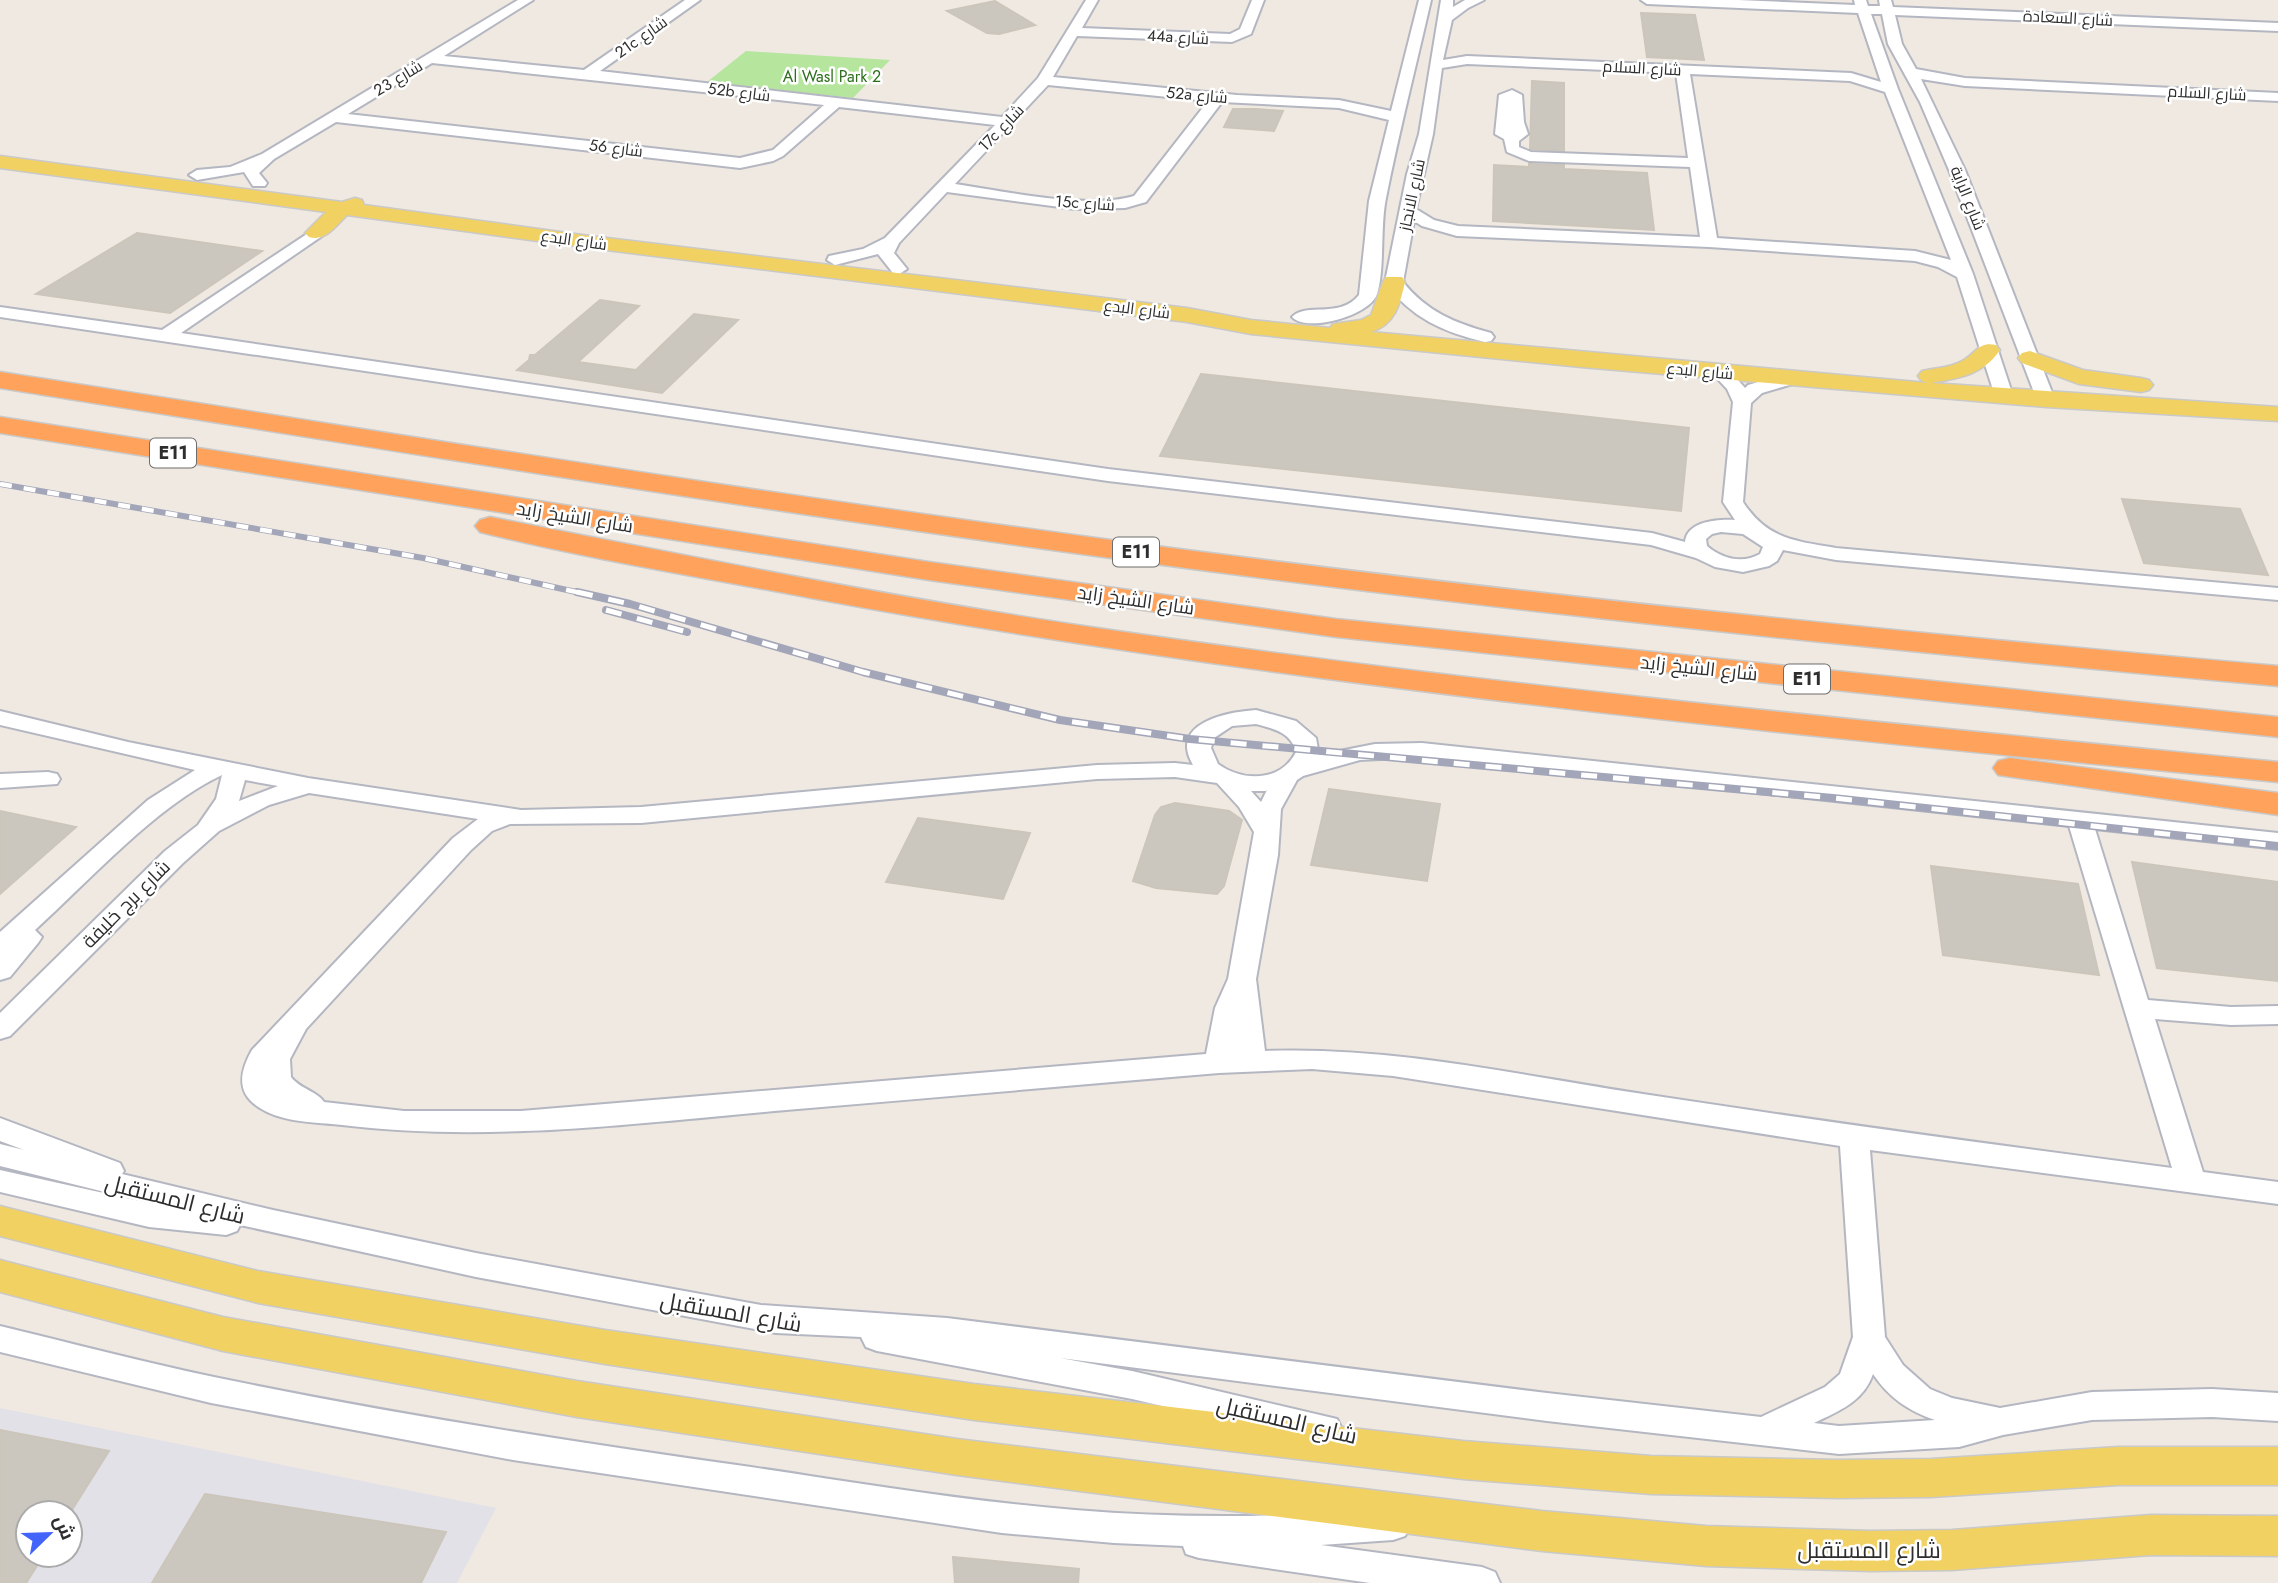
<svg xmlns="http://www.w3.org/2000/svg" width="2278" height="1583" font-family="Jost,Cairo,sans-serif">
<style>
.industrial{fill:#e3e1e8;fill-rule:evenodd}
.green{fill:#b6e59e}
.building{fill:#cbc7bf;stroke:#cbc5ba;stroke-width:2}
.lines{fill:none;stroke-linecap:round;stroke-linejoin:round}
.minor-casing{stroke:#b4b7c1;stroke-width:4}
.major-casing{stroke:#c9c9c9;stroke-width:3}
.highway-casing{stroke:#c9c9c9;stroke-width:3}
.minor{fill:#fff;fill-rule:evenodd}
.major{fill:#f2d163;fill-rule:evenodd}
.highway{fill:#ffa35c;fill-rule:evenodd}
.rail-far1-casing{stroke:#a3a6b8;stroke-width:6}
.rail-casing{stroke:#a3a6b8;stroke-width:8}
.rail-far1{stroke:#fff;stroke-width:4.5;stroke-dasharray:12;stroke-linecap:butt}
.rail{stroke:#fff;stroke-width:5;stroke-dasharray:16;stroke-linecap:butt}
.labels{text-anchor:middle;dominant-baseline:central;stroke-width:5;stroke-linejoin:round;paint-order:stroke}
.far-street-label{font-size:16px;fill:#2e2e2e;stroke:#fff}
.far-park-label{font-size:16px;fill:#2c6e1b;stroke:#fff}
.shield{fill:#fff;stroke:#6d6d6d;stroke-width:2}
.shield-label{font-size:18px;font-weight:bold;fill:#2e2e2e}
.street-label{font-size:19px;fill:#2e2e2e;stroke:#fff}
.near-street-label{font-size:23px;fill:#2e2e2e;stroke:#fff}
</style>
<rect width="100%" height="100%" fill="#efe9e1"/>
<path class="industrial" d="M 0,1408 L 496,1508 L 457,1583 L 0,1583 ZM 28,1513 L 70,1513 L 70,1555 L 28,1555 Z"/>
<path class="green" d="M 746,51 L 890,60 L 853,98 L 707,82 Z"/>
<g class="building">
<path d="M 995,1 L 1035,25 L 999,34 L 987,33 L 947,11 Z"/>
<path d="M 1641,13 L 1695,15 L 1704,60 L 1647,57 Z"/>
<path d="M 1532,81 L 1564,83 L 1564,151 L 1530,149 Z"/>
<path d="M 1233,109 L 1257,109 L 1283,111 L 1274,131 L 1224,127 Z"/>
<path d="M 1529,164 L 1564,165 L 1564,169 L 1647,173 L 1654,230 L 1493,221 L 1494,165 L 1529,167 Z"/>
<path d="M 137,233 L 262,251 L 170,313 L 36,294 Z"/>
<path d="M 600,300 L 639,306 L 578,362 L 636,370 L 694,314 L 738,320 L 662,393 L 517,370 L 529,360 L 530,355 L 535,355 Z"/>
<path d="M 1201,374 L 1689,428 L 1681,511 L 1160,456 Z"/>
<path d="M 2122,499 L 2240,509 L 2268,575 L 2144,563 Z"/>
<path d="M 1329,789 L 1440,804 L 1427,881 L 1311,865 Z"/>
<path d="M 1175,803 L 1229,811 L 1242,820 L 1224,886 L 1217,894 L 1156,888 L 1133,881 L 1155,815 L 1161,807 Z"/>
<path d="M 0,811 L 76,827 L 0,894 Z"/>
<path d="M 918,818 L 1030,833 L 1003,899 L 886,882 Z"/>
<path d="M 2132,862 L 2278,882 L 2278,981 L 2157,968 Z"/>
<path d="M 1931,866 L 2078,884 L 2099,975 L 1943,955 Z"/>
<path d="M 0,1430 L 109,1451 L 70,1513 L 28,1513 L 28,1555 L 44,1555 L 26,1583 L 0,1583 Z"/>
<path d="M 205,1494 L 446,1532 L 421,1583 L 152,1583 Z"/>
<path d="M 953,1557 L 1079,1569 L 1078,1583 L 955,1583 Z"/>
</g>
<g class="lines">
<g class="minor-casing">
<g id="minor">
<path d="M 518,0 L 533,0 L 444,56 L 584,70 L 685,0 L 700,0 L 600,71 L 1002,117 L 1038,78 L 1086,0 L 1098,0 L 1082,28 L 1230,34 L 1240,29 L 1252,0 L 1264,0 L 1251,34 L 1232,42 L 1077,36 L 1053,77 L 1237,95 L 1339,100 L 1391,111 L 1419,0 L 1431,0 C 1416,66 1399,132 1386,198 C 1380,226 1385,269 1377,294 C 1370,316 1306,333 1292,317 C 1306,302 1340,319 1359,295 L 1369,201 L 1389,120 L 1339,108 L 1222,102 L 1146,202 L 1125,208 L 1075,209 L 947,192 L 899,243 L 894,253 L 907,269 L 899,274 L 893,273 L 878,254 L 835,265 L 827,260 L 829,256 L 863,249 L 885,238 L 995,125 L 839,107 L 783,156 L 773,161 L 740,168 L 336,122 L 274,159 L 259,173 L 267,183 L 265,186 L 253,186 L 244,172 L 197,180 L 189,175 L 197,170 L 230,167 L 262,154 ZM 432,63 L 824,105 L 773,150 L 740,158 L 348,114 ZM 1048,85 L 1208,101 L 1134,196 C 1086,210 1005,191 955,184 Z"/>
<path d="M 1441,0 L 1453,0 L 1453,7 L 1465,0 L 1484,0 L 1468,8 L 1452,20 L 1443,60 L 1467,56 L 1851,73 L 1881,82 L 1858,13 L 1647,4 L 1641,0 L 1738,0 L 1855,5 L 1854,0 L 1866,0 L 1868,6 L 1880,6 L 1879,0 L 1891,0 L 1893,7 L 2278,23 L 2278,31 L 1895,15 L 1902,44 L 1916,69 L 1965,78 L 2278,93 L 2278,101 L 1965,86 L 1921,79 L 1965,170 L 2055,400 L 2053,404 L 2046,406 L 2037,400 L 1949,170 L 1920,102 L 1888,44 L 1882,14 L 1871,14 L 1898,89 L 1973,274 L 2013,396 L 2011,400 L 2004,402 L 1995,396 L 1957,277 L 1938,267 L 1915,261 L 1709,247 L 1457,236 L 1422,226 L 1414,221 L 1403,282 C 1427,312 1455,323 1491,333 L 1494,337 L 1491,341 L 1485,342 C 1443,332 1411,318 1385,282 L 1407,174 L 1419,134 ZM 1467,64 L 1676,73 L 1688,158 L 1531,152 L 1519,147 L 1519,141 L 1528,134 L 1524,122 L 1522,95 L 1512,90 L 1499,95 L 1495,134 L 1504,139 L 1507,152 L 1529,161 L 1690,167 L 1700,237 L 1458,226 L 1434,220 L 1416,209 L 1433,134 L 1442,68 ZM 1690,74 L 1850,81 L 1885,92 L 1951,260 L 1915,251 L 1717,238 Z"/>
<path d="M 316,228 L 324,233 L 322,236 L 181,333 L 1108,469 L 1652,533 L 1685,542 C 1687,521 1718,519 1735,520 L 1723,502 L 1733,402 L 1727,389 L 1712,373 L 1714,369 L 1728,369 L 1745,388 L 1748,385 L 1789,373 L 1798,379 L 1796,383 L 1762,393 L 1751,403 L 1743,502 C 1767,539 1795,541 1836,548 L 2278,588 L 2278,600 L 1836,560 L 1783,550 L 1777,561 L 1769,566 L 1743,572 L 1715,567 L 1696,558 L 1651,545 L 1108,481 L 0,317 L 0,307 L 162,330 ZM 1721,532 L 1743,534 L 1763,547 L 1760,554 C 1743,564 1722,559 1707,546 L 1706,539 L 1712,534 Z"/>
<path d="M 1256,710 L 1296,721 L 1316,738 L 1319,755 L 1375,744 L 1422,743 L 2278,833 L 2278,849 L 2095,829 L 2148,1000 L 2231,1007 L 2278,1006 L 2278,1024 L 2231,1025 L 2155,1019 L 2203,1172 L 2278,1182 L 2278,1204 L 1870,1150 L 1885,1337 L 1903,1365 L 1930,1389 L 1952,1398 L 2000,1408 L 2092,1392 L 2212,1389 L 2278,1393 L 2278,1421 L 2212,1417 L 2092,1420 L 2003,1435 L 1959,1447 L 1839,1454 L 1547,1421 L 1060,1358 L 1132,1371 L 1337,1419 L 1342,1429 L 1337,1439 L 1325,1443 L 1132,1399 L 877,1351 L 866,1347 L 861,1337 L 776,1333 L 476,1277 L 240,1225 L 237,1231 L 226,1235 L 149,1227 L 0,1192 L 0,1170 L 153,1204 L 0,1166 L 0,1144 L 24,1150 L 0,1141 L 0,1118 L 120,1163 L 124,1171 L 122,1174 L 273,1210 L 476,1253 L 761,1305 L 947,1318 L 1547,1393 L 1761,1417 L 1825,1387 L 1840,1374 L 1853,1337 L 1840,1146 L 1393,1076 L 1312,1069 L 1219,1073 C 1075,1085 930,1098 786,1110 C 638,1123 490,1143 342,1125 C 315,1122 284,1123 260,1108 C 235,1093 240,1071 252,1050 L 453,838 L 478,819 L 309,793 L 269,805 L 219,831 L 183,863 L 10,1036 L 0,1039 L 0,1013 L 165,851 L 198,825 L 216,799 L 222,775 C 156,806 90,880 35,930 L 42,937 L 38,943 L 10,977 L 0,980 L 0,932 L 148,800 L 195,770 L 0,725 L 0,711 L 128,742 L 308,778 L 521,810 L 641,807 L 1097,765 L 1175,763 L 1193,765 C 1168,723 1227,712 1256,710 ZM 1256,724 C 1274,729 1291,732 1296,752 C 1281,782 1243,782 1218,764 L 1211,748 L 1214,738 L 1232,726 ZM 1422,757 L 2069,826 L 2172,1168 C 1995,1145 1819,1121 1643,1094 C 1518,1075 1391,1046 1265,1051 L 1256,979 L 1278,855 L 1281,809 L 1297,780 L 1303,776 L 1360,760 ZM 1175,777 L 1217,783 L 1239,807 L 1254,832 L 1228,979 L 1215,1008 L 1206,1054 L 521,1111 L 404,1111 L 324,1102 C 317,1091 300,1089 291,1077 L 290,1059 L 306,1029 L 471,850 L 492,831 L 510,824 L 641,823 L 1097,779 ZM 245,780 L 278,786 L 239,801 ZM 1267,790 L 1261,802 L 1251,791 L 1266,791 ZM 1873,1374 C 1889,1398 1909,1411 1935,1420 L 1839,1426 L 1814,1423 C 1839,1411 1863,1402 1873,1374 Z"/>
<path d="M 48,772 L 57,774 L 60,779 L 57,784 L 0,788 L 0,774 Z"/>
<path d="M 0,1326 C 71,1343 142,1362 214,1377 C 392,1414 571,1442 751,1467 C 859,1483 966,1501 1075,1510 C 1181,1519 1287,1517 1393,1510 L 1405,1514 L 1411,1525 L 1405,1536 L 1393,1540 L 1321,1545 L 1482,1567 L 1495,1572 L 1500,1583 L 1370,1583 L 1199,1558 L 1186,1554 L 1183,1546 L 1114,1543 L 1002,1533 L 513,1460 L 211,1403 L 0,1352 Z"/>
</g>
</g>
<g class="major-casing">
<g id="major">
<path d="M 0,156 L 342,202 L 355,198 L 362,200 L 364,205 L 582,235 L 1187,308 L 1251,320 L 1330,328 L 1333,324 L 1361,320 L 1371,315 L 1383,282 L 1386,277 L 1402,277 L 1405,282 C 1400,304 1395,325 1371,332 L 1928,383 L 1922,381 L 1918,376 L 1922,371 C 1935,368 1950,368 1962,361 C 1976,354 1978,341 1996,345 L 2000,350 C 1983,375 1959,378 1931,383 L 2278,407 L 2278,421 L 2046,407 L 1581,367 L 1251,334 L 1187,322 L 582,247 L 347,215 C 336,226 325,242 309,237 L 305,233 L 326,212 L 0,168 Z"/>
<path d="M 2030,351 L 2083,370 L 2141,378 L 2149,380 L 2153,385 L 2149,390 L 2141,392 L 2079,384 L 2022,363 L 2018,358 L 2022,353 Z"/>
<path d="M 0,1206 L 258,1271 L 605,1330 L 974,1384 L 1463,1441 L 1651,1456 L 1838,1460 L 1931,1459 L 2118,1447 L 2278,1447 L 2278,1485 L 2118,1485 L 1931,1497 L 1838,1498 L 1651,1494 L 1463,1479 L 974,1420 L 605,1364 L 258,1303 L 0,1236 Z"/>
<path d="M 0,1260 L 223,1317 L 577,1381 L 957,1439 L 1542,1511 L 1706,1526 L 1871,1531 L 1952,1530 L 2151,1515 L 2278,1516 L 2278,1556 L 2151,1555 L 1952,1570 L 1871,1571 L 1706,1566 L 1542,1551 L 957,1475 L 577,1417 L 223,1351 L 0,1292 Z"/>
</g>
</g>
<g class="highway-casing">
<g id="highway">
<path d="M 0,372 C 365,429 730,489 1096,538 C 1489,591 1883,631 2278,666 L 2278,686 C 1883,650 1489,610 1096,556 C 730,506 365,446 0,388 Z"/>
<path d="M 0,417 L 929,562 L 1336,619 L 2278,717 L 2278,737 L 1336,637 L 929,580 L 0,433 Z"/>
<path d="M 490,517 C 683,555 876,594 1070,624 C 1471,684 1875,722 2278,762 L 2278,782 C 1788,734 1296,688 811,598 C 701,577 588,559 480,532 L 475,526 L 480,520 Z"/>
<path d="M 2010,758 L 2278,793 L 2278,815 L 1998,775 L 1993,768 L 1998,761 Z"/>
</g>
</g>
<use href="#minor" class="minor"/>
<use href="#major" class="major"/>
<use href="#highway" class="highway"/>
<g class="rail-far1-casing">
<path id="rail-far1" d="M 0,484 L 423,558 L 585,594"/>
</g>
<g class="rail-casing">
<g id="rail">
<path d="M 577,592 L 630,604 L 863,672 L 1060,720 L 1190,739 L 1833,798 L 2278,846"/>
<path d="M 606,610 L 687,632"/>
</g>
</g>
<use href="#rail-far1" class="rail-far1"/>
<use href="#rail" class="rail"/>
</g>
<g class="labels">
<g class="far-street-label">
<text transform="translate(2068 18) rotate(3)">شارع السعادة</text>
<text transform="translate(641 37) rotate(-35)">21c شارع</text>
<text transform="translate(1178 37) rotate(3)">44a شارع</text>
<text transform="translate(1642 68) rotate(3)">شارع السلام</text>
<text transform="translate(398 78) rotate(-31)">شارع 23</text>
<text transform="translate(739 92) rotate(7)">52b شارع</text>
<text transform="translate(2207 93) rotate(3)">شارع السلام</text>
<text transform="translate(1197 95) rotate(5)">52a شارع</text>
<text transform="translate(1001 128) rotate(-46)">17c شارع</text>
<text transform="translate(616 148) rotate(7)">شارع 56</text>
<text transform="translate(1412 195) rotate(-78)">شارع الانجاز</text>
<text transform="translate(1968 198) rotate(68)">شارع الراية</text>
<text transform="translate(1085 203) rotate(4)">15c شارع</text>
<text transform="translate(574 240) rotate(8)">شارع البدع</text>
<text transform="translate(1137 309) rotate(7)">شارع البدع</text>
<text transform="translate(1700 371) rotate(5)">شارع البدع</text>
</g>
<g class="far-park-label">
<text x="832" y="76">Al Wasl Park 2</text>
</g>
<g class="shield">
<rect x="150" y="438.5" width="46" height="29" rx="5"/>
<rect x="1113" y="537.5" width="46" height="29" rx="5"/>
<rect x="1784" y="664.5" width="46" height="29" rx="5"/>
</g>
<g class="shield-label">
<text x="173" y="453">E11</text>
<text x="1136" y="552">E11</text>
<text x="1807" y="679">E11</text>
</g>
<g class="street-label">
<text transform="translate(575 517) rotate(9)">شارع الشيخ زايد</text>
<text transform="translate(1136 600) rotate(8)">شارع الشيخ زايد</text>
<text transform="translate(1699 668) rotate(6)">شارع الشيخ زايد</text>
<text transform="translate(126 904) rotate(-45)">شارع برج خليفة</text>
</g>
<g class="near-street-label">
<text transform="translate(175 1199) rotate(14)">شارع المستقبل</text>
<text transform="translate(731 1312) rotate(10)">شارع المستقبل</text>
<text transform="translate(1287 1420) rotate(13)">شارع المستقبل</text>
<text x="1869" y="1550">شارع المستقبل</text>
</g>
</g>
<g transform="translate(49 1534) rotate(67)"><circle r="33" fill="#ffffff" stroke="#ababab" stroke-width="2"/>
<path d="M0-5L12 26L0 18L-12 26Z" fill="#4264fb"/>
<text y="-10" font-size="19" font-weight="bold" text-anchor="middle" fill="#2e2e2e">ش</text>
</g>
</svg>
